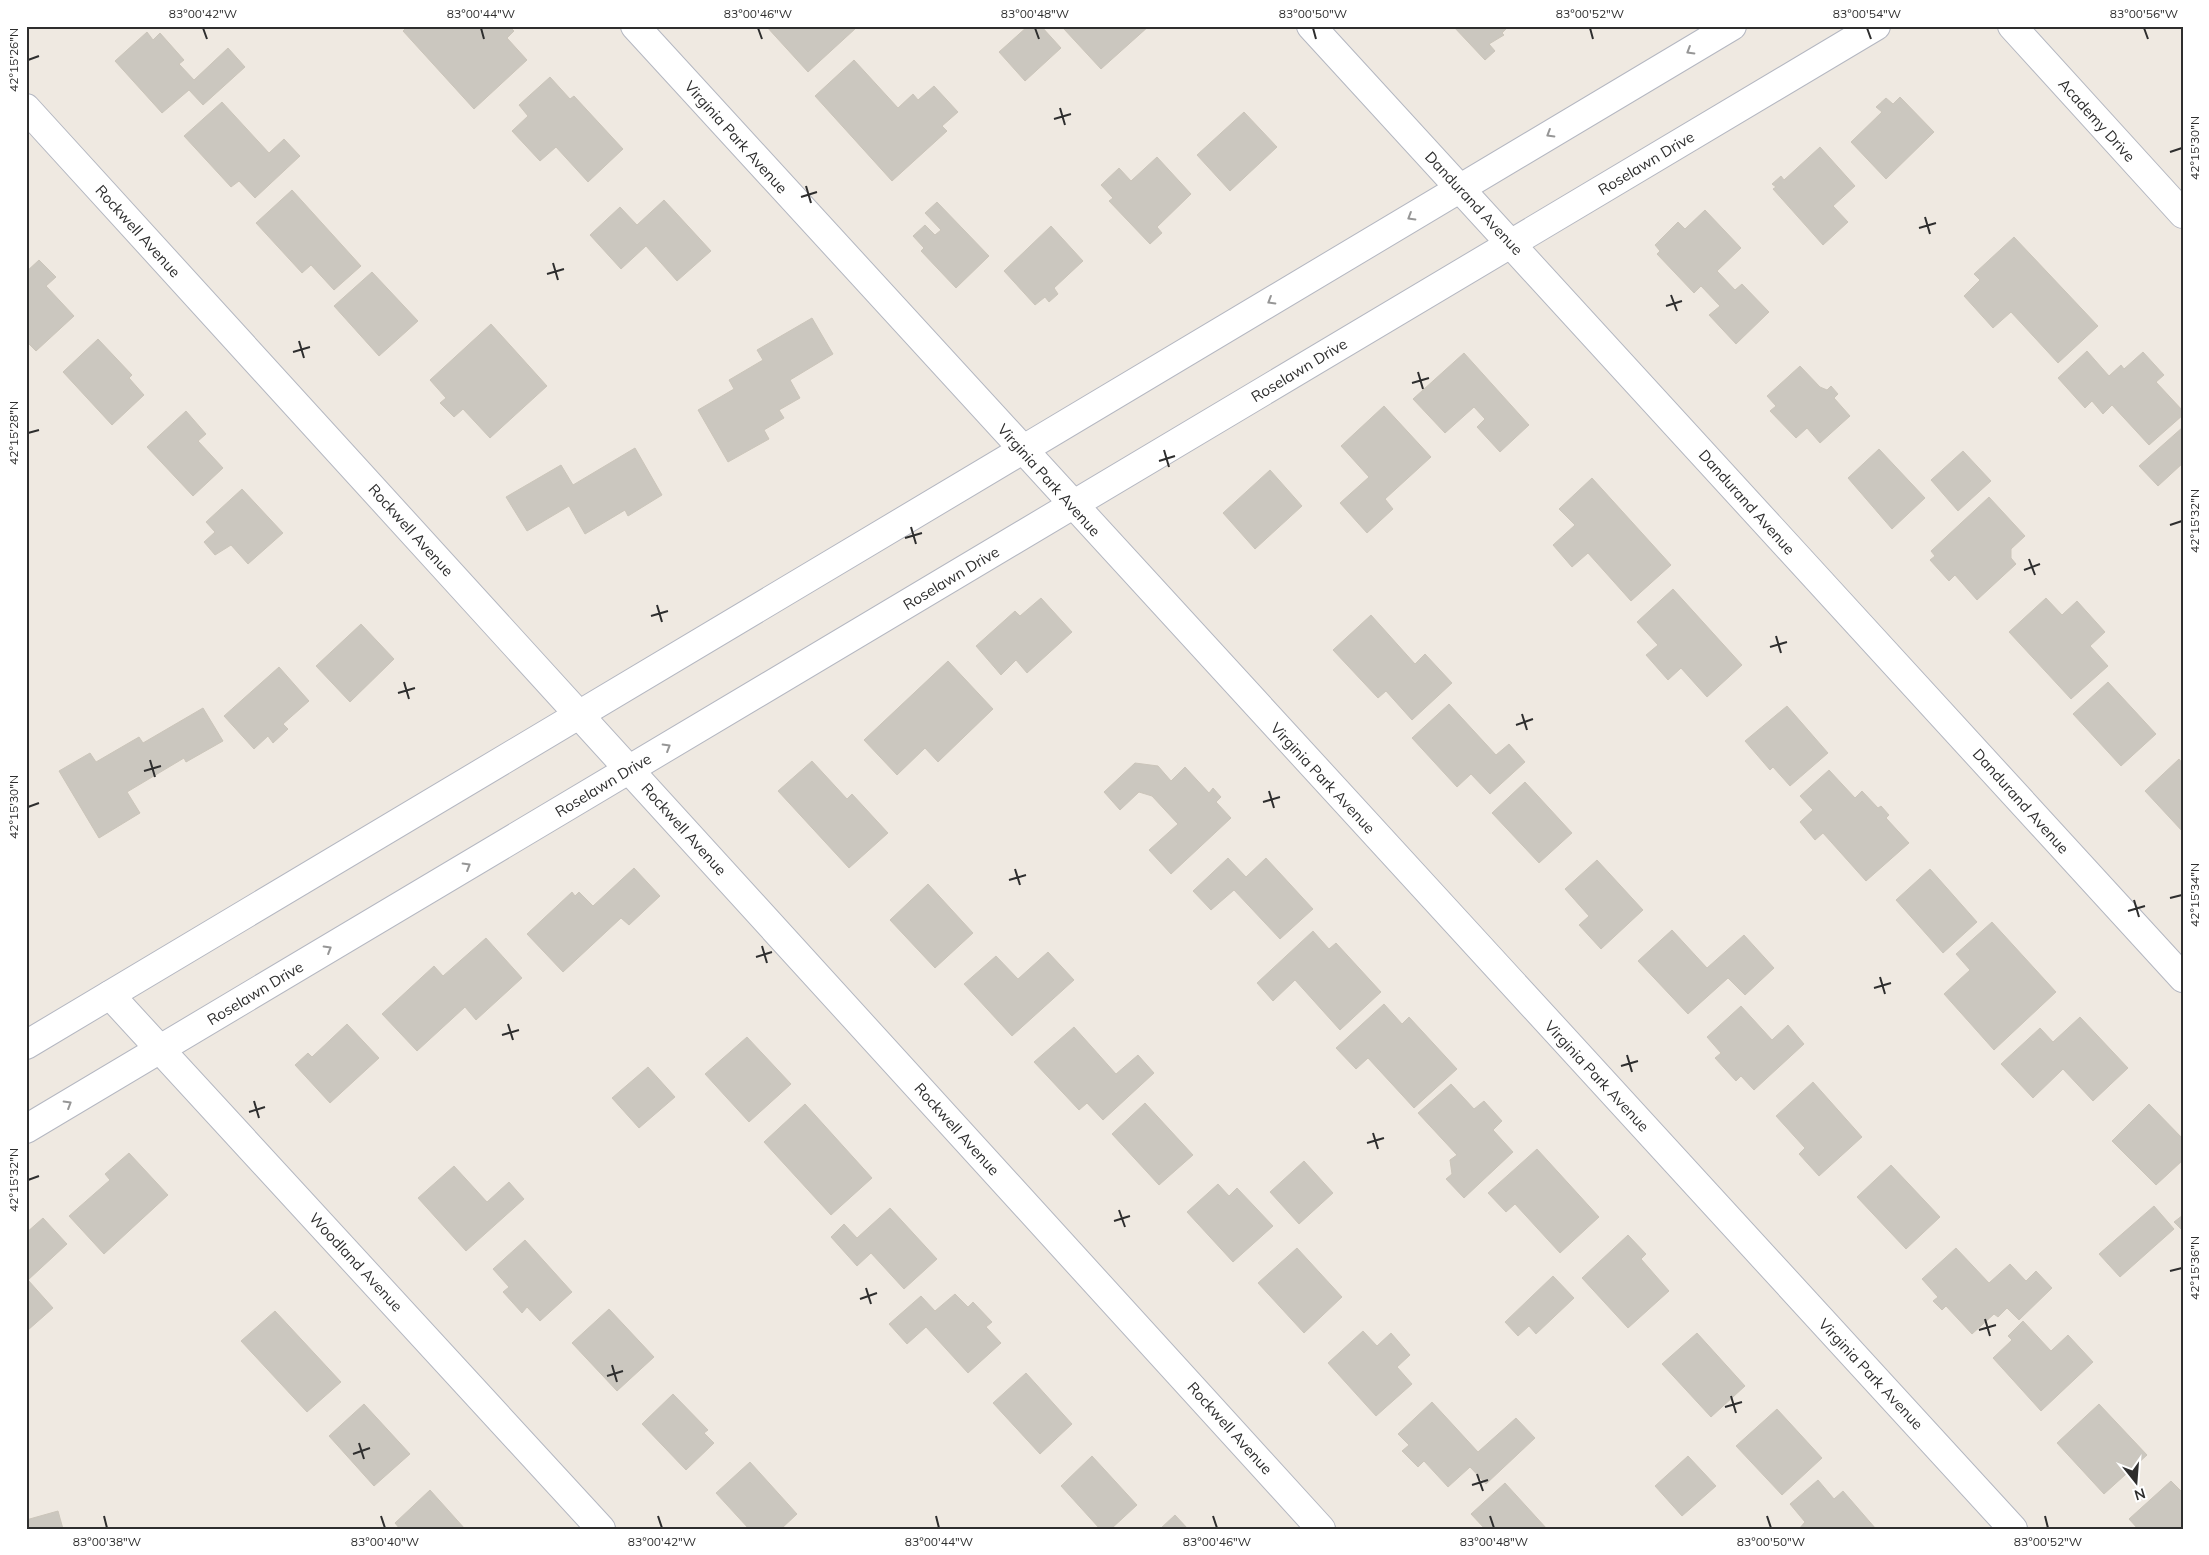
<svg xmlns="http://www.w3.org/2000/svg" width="2209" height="1555" font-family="Mulish,sans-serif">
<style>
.building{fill:#cbc7bf;stroke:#cbc5ba}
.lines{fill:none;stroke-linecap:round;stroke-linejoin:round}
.minor-casing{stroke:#b4b7c1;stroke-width:30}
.minor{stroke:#fff;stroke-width:28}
.oneway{stroke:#969696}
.ticks{fill:none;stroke:#2e2e2e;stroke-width:2}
.labels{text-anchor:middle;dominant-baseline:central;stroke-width:4.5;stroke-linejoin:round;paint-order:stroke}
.street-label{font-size:15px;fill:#2e2e2e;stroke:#fff}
.neatline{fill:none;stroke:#2e2e2e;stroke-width:2}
.ticks-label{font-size:12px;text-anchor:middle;fill:#2e2e2e}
</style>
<rect width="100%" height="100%" fill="#efe9e1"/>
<g class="building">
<path d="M 408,26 L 509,26 L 514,31 L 507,38 L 527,60 L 474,109 L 403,31 Z"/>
<path d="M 766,26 L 854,26 L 856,28 L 808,72 Z"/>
<path d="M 1028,26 L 1041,26 L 1061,48 L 1025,81 L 999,52 Z"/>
<path d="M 1066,26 L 1149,26 L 1101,69 L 1064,29 Z"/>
<path d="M 1453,26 L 1509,26 L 1502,33 L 1504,35 L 1489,44 L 1495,51 L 1485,60 Z"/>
<path d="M 147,32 L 153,40 L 160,33 L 184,60 L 179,64 L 194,80 L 228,48 L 245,67 L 203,105 L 189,90 L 162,113 L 115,61 Z"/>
<path d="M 854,60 L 898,108 L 913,94 L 918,100 L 934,86 L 958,112 L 942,126 L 947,131 L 892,181 L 815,96 Z"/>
<path d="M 550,77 L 570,99 L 574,96 L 623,149 L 588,182 L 556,147 L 540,161 L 512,131 L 528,116 L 519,105 Z"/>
<path d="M 1900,97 L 1934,132 L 1886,179 L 1851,142 L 1882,112 L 1876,107 L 1886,98 L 1893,104 Z"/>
<path d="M 222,102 L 269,153 L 284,139 L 300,156 L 255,198 L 239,181 L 231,187 L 184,136 Z"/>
<path d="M 1244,112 L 1277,147 L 1230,191 L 1197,155 Z"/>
<path d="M 1820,147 L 1855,186 L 1833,206 L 1848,222 L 1823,245 L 1773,189 L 1776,187 L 1772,184 L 1781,176 L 1784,180 Z"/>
<path d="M 1157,157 L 1191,194 L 1157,227 L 1162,233 L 1150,244 L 1109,201 L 1113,198 L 1101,185 L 1119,168 L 1131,181 Z"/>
<path d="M 292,190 L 361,266 L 334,290 L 311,265 L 302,273 L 256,223 Z"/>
<path d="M 664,200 L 711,251 L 677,281 L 646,246 L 621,269 L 590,235 L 620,207 L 637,225 Z"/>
<path d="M 937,202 L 989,256 L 956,288 L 921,251 L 924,248 L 913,236 L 925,225 L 935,235 L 941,230 L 925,213 Z"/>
<path d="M 1705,210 L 1741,248 L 1717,271 L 1735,290 L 1742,284 L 1769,312 L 1736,344 L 1709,315 L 1720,306 L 1701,286 L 1694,293 L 1657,254 L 1660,251 L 1655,245 L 1678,222 L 1685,229 Z"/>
<path d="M 1051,226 L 1083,261 L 1054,288 L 1058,294 L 1049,302 L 1045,297 L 1035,305 L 1004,271 Z"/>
<path d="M 2014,237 L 2098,326 L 2058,363 L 2011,312 L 1993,328 L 1964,296 L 1980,280 L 1974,274 Z"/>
<path d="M 39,260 L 56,277 L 46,286 L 74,316 L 36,351 L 26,341 L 26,272 Z"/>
<path d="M 372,272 L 418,321 L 379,356 L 334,306 Z"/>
<path d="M 812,318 L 833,354 L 790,380 L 800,398 L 779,410 L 784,418 L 764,430 L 769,439 L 728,462 L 698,410 L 734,389 L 729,380 L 763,360 L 757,350 Z"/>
<path d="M 491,324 L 547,386 L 490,438 L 463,409 L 454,417 L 440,403 L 446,398 L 430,380 Z"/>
<path d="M 98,339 L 132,375 L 129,378 L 144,395 L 112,425 L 63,372 Z"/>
<path d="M 2087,351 L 2109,376 L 2121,365 L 2124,369 L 2143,352 L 2164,375 L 2156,382 L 2183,411 L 2183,415 L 2149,445 L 2112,405 L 2103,414 L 2092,401 L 2085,408 L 2058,378 Z"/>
<path d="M 1464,353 L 1529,425 L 1500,452 L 1477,427 L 1485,419 L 1474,407 L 1445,433 L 1413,399 Z"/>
<path d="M 1800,366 L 1820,387 L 1827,390 L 1831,386 L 1838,394 L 1834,398 L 1850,416 L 1820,443 L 1807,428 L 1796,438 L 1770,411 L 1776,406 L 1767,396 Z"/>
<path d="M 1384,406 L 1431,457 L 1385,499 L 1393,509 L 1367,533 L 1340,503 L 1369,477 L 1341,446 Z"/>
<path d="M 186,411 L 206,434 L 198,441 L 223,468 L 193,496 L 147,447 Z"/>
<path d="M 2183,427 L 2183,463 L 2158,486 L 2139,466 Z"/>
<path d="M 635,448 L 662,495 L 628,516 L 625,510 L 585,534 L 569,506 L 527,531 L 506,497 L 561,465 L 573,485 Z"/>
<path d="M 1879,449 L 1925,498 L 1892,529 L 1848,478 Z"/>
<path d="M 1963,451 L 1991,481 L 1958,511 L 1931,480 Z"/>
<path d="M 1270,470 L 1302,506 L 1255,549 L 1223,513 Z"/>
<path d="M 1592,478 L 1671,565 L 1631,601 L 1588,553 L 1572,567 L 1553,545 L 1575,525 L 1559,509 Z"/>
<path d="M 242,489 L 283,533 L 248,564 L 231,545 L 215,555 L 204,542 L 215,532 L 206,522 Z"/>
<path d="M 1989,497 L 2025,536 L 2011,549 L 2011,558 L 2016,564 L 1977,600 L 1955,575 L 1949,581 L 1930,560 L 1935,556 L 1931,551 Z"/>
<path d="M 1673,589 L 1742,665 L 1707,697 L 1681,668 L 1668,680 L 1646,655 L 1658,645 L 1637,622 Z"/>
<path d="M 1041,598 L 1072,632 L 1027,673 L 1016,660 L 1001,675 L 976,646 L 1015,611 L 1020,616 Z"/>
<path d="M 2046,598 L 2062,615 L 2077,601 L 2105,632 L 2090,646 L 2108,666 L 2071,699 L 2009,632 Z"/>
<path d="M 1371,615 L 1415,664 L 1425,654 L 1452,683 L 1412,720 L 1386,691 L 1378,698 L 1333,650 Z"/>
<path d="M 361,624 L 394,659 L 350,702 L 316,666 Z"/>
<path d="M 948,661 L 993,709 L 938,762 L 925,748 L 897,775 L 864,740 Z"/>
<path d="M 279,667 L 309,701 L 283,724 L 288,729 L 273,743 L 268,736 L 254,749 L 224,716 Z"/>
<path d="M 2108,682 L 2156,734 L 2121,766 L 2073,714 Z"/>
<path d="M 1449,704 L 1496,755 L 1509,744 L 1525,762 L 1490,794 L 1471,774 L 1457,787 L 1412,738 Z"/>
<path d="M 1787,706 L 1828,753 L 1790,786 L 1773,767 L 1770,770 L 1745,741 Z"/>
<path d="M 203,708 L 223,741 L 186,762 L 184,758 L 127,792 L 140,813 L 99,838 L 59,771 L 90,753 L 96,762 L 139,737 L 143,743 Z"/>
<path d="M 2179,759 L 2183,764 L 2183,832 L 2145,791 Z"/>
<path d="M 812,761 L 847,799 L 852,794 L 888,833 L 849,868 L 778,791 Z"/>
<path d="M 1135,763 L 1158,766 L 1171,781 L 1185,767 L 1209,793 L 1213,788 L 1221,797 L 1216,802 L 1231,818 L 1171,874 L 1149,850 L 1178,824 L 1152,796 L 1139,792 L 1120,810 L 1104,792 Z"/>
<path d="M 1829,770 L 1855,798 L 1862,791 L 1878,808 L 1881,806 L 1889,815 L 1886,818 L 1909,843 L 1866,881 L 1823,833 L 1815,840 L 1800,822 L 1813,810 L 1800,796 Z"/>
<path d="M 1525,782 L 1572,833 L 1539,863 L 1492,813 Z"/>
<path d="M 1228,858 L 1246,877 L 1266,858 L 1313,909 L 1280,939 L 1234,890 L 1211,910 L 1193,891 Z"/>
<path d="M 1597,860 L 1643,910 L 1601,949 L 1579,925 L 1589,916 L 1565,889 Z"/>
<path d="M 634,868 L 660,896 L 629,925 L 621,918 L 563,972 L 527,934 L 572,892 L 575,896 L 579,892 L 593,906 Z"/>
<path d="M 1930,869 L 1977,922 L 1943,953 L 1896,900 Z"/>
<path d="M 928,884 L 973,933 L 935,968 L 890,920 Z"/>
<path d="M 1992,922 L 2056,992 L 1994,1050 L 1944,994 L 1970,970 L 1956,954 Z"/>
<path d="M 1672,930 L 1707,968 L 1744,935 L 1774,968 L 1745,995 L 1728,978 L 1688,1014 L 1638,961 Z"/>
<path d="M 1313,931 L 1329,949 L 1336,943 L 1381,992 L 1340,1030 L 1295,980 L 1273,1001 L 1257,983 Z"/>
<path d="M 486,938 L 522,978 L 476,1020 L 465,1007 L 417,1051 L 382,1014 L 434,966 L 443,976 Z"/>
<path d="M 1048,952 L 1074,980 L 1012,1036 L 964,984 L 996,956 L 1018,979 Z"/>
<path d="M 1384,1004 L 1402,1024 L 1409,1017 L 1457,1069 L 1414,1108 L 1368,1058 L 1356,1069 L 1336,1048 Z"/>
<path d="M 1741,1006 L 1772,1040 L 1788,1025 L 1804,1044 L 1754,1090 L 1741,1076 L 1736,1081 L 1715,1058 L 1721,1053 L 1707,1037 Z"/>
<path d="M 2080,1017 L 2128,1068 L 2093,1101 L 2063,1069 L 2033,1098 L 2001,1064 L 2040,1028 L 2053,1042 Z"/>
<path d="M 347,1024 L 379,1058 L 330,1103 L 295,1065 L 308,1053 L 312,1057 Z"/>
<path d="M 1074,1027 L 1116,1074 L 1138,1055 L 1154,1073 L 1103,1120 L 1087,1103 L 1079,1110 L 1034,1062 Z"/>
<path d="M 747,1037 L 791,1084 L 749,1122 L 705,1074 Z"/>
<path d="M 648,1067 L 675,1097 L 639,1128 L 612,1098 Z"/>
<path d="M 1813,1082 L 1862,1137 L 1819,1176 L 1799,1154 L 1805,1148 L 1776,1116 Z"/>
<path d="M 1451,1084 L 1474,1109 L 1484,1101 L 1502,1121 L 1493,1130 L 1513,1152 L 1464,1198 L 1446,1179 L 1452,1174 L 1450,1160 L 1457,1155 L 1418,1113 Z"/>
<path d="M 1145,1103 L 1193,1155 L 1159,1185 L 1112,1134 Z"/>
<path d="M 805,1104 L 872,1178 L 831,1215 L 764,1142 Z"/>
<path d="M 2149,1104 L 2183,1139 L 2183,1160 L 2156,1185 L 2112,1141 Z"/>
<path d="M 1537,1149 L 1599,1217 L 1560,1253 L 1515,1204 L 1506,1212 L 1488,1193 Z"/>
<path d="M 129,1153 L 168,1195 L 104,1254 L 69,1216 L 110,1180 L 105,1174 Z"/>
<path d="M 1304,1161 L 1333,1193 L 1299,1224 L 1270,1192 Z"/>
<path d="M 1891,1165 L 1940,1217 L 1906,1249 L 1857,1197 Z"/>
<path d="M 454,1166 L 487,1202 L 509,1182 L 524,1199 L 466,1251 L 418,1198 Z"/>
<path d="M 1218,1184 L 1229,1196 L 1237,1188 L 1273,1226 L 1233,1262 L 1187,1212 Z"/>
<path d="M 2154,1206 L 2174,1229 L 2120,1277 L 2099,1254 Z"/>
<path d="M 890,1208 L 937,1259 L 904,1289 L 871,1253 L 857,1266 L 831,1237 L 844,1224 L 857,1238 Z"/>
<path d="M 2183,1215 L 2183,1231 L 2174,1222 Z"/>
<path d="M 43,1218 L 67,1244 L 28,1280 L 53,1308 L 28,1330 L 26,1328 L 26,1233 Z"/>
<path d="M 1628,1235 L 1646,1254 L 1641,1259 L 1669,1291 L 1628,1328 L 1582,1278 Z"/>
<path d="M 525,1240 L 572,1292 L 540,1321 L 527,1307 L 522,1313 L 503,1292 L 509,1287 L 493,1269 Z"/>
<path d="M 1297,1248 L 1342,1297 L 1304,1333 L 1258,1283 Z"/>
<path d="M 1956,1248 L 1989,1283 L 2010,1264 L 2026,1281 L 2036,1271 L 2052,1288 L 2019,1320 L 2007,1308 L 1998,1317 L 1994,1314 L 1972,1334 L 1946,1306 L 1942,1310 L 1933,1301 L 1938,1297 L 1922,1279 Z"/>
<path d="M 1553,1276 L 1574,1298 L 1536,1334 L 1529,1326 L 1518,1336 L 1505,1322 Z"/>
<path d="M 955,1294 L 968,1307 L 973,1302 L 992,1322 L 986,1327 L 1001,1343 L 968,1373 L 926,1327 L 907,1344 L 889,1324 L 921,1296 L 935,1311 Z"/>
<path d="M 609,1309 L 654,1357 L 617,1391 L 572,1343 Z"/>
<path d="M 275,1311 L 341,1382 L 307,1412 L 241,1341 Z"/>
<path d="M 2023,1321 L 2051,1351 L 2068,1335 L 2093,1362 L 2041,1411 L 1993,1358 L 2012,1340 L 2008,1336 Z"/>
<path d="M 1363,1331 L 1377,1346 L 1391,1333 L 1410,1355 L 1397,1367 L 1412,1384 L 1376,1416 L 1328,1363 Z"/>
<path d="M 1697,1333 L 1745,1386 L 1711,1417 L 1662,1364 Z"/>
<path d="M 1026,1373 L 1072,1424 L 1040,1454 L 993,1403 Z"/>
<path d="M 673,1394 L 708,1430 L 704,1433 L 714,1443 L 686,1470 L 642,1424 Z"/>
<path d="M 1432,1402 L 1478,1452 L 1516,1418 L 1535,1438 L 1486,1484 L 1470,1467 L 1448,1487 L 1424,1461 L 1418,1467 L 1402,1451 L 1409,1445 L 1398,1434 Z"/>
<path d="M 364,1404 L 410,1454 L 374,1486 L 329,1436 Z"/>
<path d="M 2099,1404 L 2147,1455 L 2104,1494 L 2057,1443 Z"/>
<path d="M 1777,1409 L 1822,1458 L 1782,1495 L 1736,1446 Z"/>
<path d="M 1092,1456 L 1137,1505 L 1111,1529 L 1100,1529 L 1061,1486 Z"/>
<path d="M 1688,1456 L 1716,1486 L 1682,1516 L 1655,1486 Z"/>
<path d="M 750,1462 L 797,1514 L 781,1529 L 749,1529 L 716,1493 Z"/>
<path d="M 1818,1480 L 1834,1499 L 1843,1491 L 1876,1529 L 1799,1529 L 1805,1522 L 1790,1504 Z"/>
<path d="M 2171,1481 L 2183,1493 L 2183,1529 L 2138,1529 L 2129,1519 Z"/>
<path d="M 1505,1483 L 1547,1529 L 1485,1529 L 1471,1514 Z"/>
<path d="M 430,1490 L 465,1529 L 400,1529 L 395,1523 Z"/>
<path d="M 58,1511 L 63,1529 L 26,1529 L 26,1520 Z"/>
<path d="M 1175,1515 L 1188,1529 L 1160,1529 Z"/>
</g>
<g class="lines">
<g class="minor-casing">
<g id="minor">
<path d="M 635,26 L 2013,1529"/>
<path d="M 1311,26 L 2183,978"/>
<path d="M 2012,26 L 2183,214"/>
<path d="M 26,108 L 1321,1529"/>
<path d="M 110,995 L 601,1529"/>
<path d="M 26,1045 L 1732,26"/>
<path d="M 26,1129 L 1876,26"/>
</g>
</g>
<use href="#minor" class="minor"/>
</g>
<defs><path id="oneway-chevron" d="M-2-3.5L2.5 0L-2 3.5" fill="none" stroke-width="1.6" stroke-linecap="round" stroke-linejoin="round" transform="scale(1.25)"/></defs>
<g class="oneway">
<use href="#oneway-chevron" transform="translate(1690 51) rotate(149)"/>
<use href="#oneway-chevron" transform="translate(1550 134) rotate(149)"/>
<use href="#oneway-chevron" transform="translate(1411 217) rotate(149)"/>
<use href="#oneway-chevron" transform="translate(1271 301) rotate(149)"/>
<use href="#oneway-chevron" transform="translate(667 747) rotate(-31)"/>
<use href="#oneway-chevron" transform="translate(467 866) rotate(-31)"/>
<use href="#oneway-chevron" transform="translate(328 949) rotate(-31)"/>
<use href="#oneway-chevron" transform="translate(68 1104) rotate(-31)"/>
</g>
<path class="ticks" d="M 203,28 L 207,39M 481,28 L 484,39M 758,28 L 762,39M 1035,28 L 1039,39M 1313,28 L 1316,39M 1590,28 L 1593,39M 1867,28 L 1871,39M 2144,28 L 2148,39M 28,60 L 39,56M 1060,108 L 1065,125M 1054,119 L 1071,114M 2170,152 L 2182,148M 806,186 L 811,203M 801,197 L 817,192M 1925,217 L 1930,234M 1919,228 L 1936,223M 553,263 L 558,280M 547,274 L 564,269M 1671,295 L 1677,311M 1666,306 L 1682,301M 299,341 L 304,358M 293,352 L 310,347M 1418,372 L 1423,389M 1412,383 L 1429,378M 28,433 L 39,430M 1164,450 L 1169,467M 1159,461 L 1175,456M 2170,525 L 2182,521M 911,527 L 916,544M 905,538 L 922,533M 2029,559 L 2035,575M 2024,570 L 2040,564M 657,605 L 662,622M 651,616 L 668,611M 1776,636 L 1781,653M 1770,647 L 1787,642M 404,682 L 409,699M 398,693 L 415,688M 1522,714 L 1527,730M 1516,725 L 1533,719M 150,760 L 155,777M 144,771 L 161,766M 1269,791 L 1274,808M 1263,802 L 1280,797M 28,807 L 39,803M 1015,869 L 1020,885M 1009,880 L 1026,875M 2170,898 L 2182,895M 2134,900 L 2139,917M 2128,911 L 2145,906M 762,946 L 767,963M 756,957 L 772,952M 1880,977 L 1885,994M 1874,988 L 1891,983M 508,1024 L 513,1040M 502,1035 L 519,1030M 1627,1055 L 1632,1072M 1621,1066 L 1638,1061M 254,1101 L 259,1118M 249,1112 L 265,1107M 1373,1133 L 1378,1149M 1367,1143 L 1384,1138M 28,1180 L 39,1176M 1119,1210 L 1125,1227M 1114,1221 L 1130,1216M 2170,1271 L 2182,1268M 866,1288 L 871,1304M 860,1299 L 877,1293M 1985,1319 L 1990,1336M 1979,1330 L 1996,1325M 612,1365 L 617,1382M 607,1376 L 623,1371M 1731,1396 L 1736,1413M 1725,1407 L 1742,1402M 359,1443 L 364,1459M 353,1454 L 370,1448M 1477,1474 L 1483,1491M 1472,1485 L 1488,1480M 104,1516 L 107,1528M 381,1516 L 385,1528M 658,1516 L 662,1528M 936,1516 L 939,1528M 1213,1516 L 1217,1528M 1490,1516 L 1494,1528M 1767,1516 L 1771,1528M 2045,1516 L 2048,1528"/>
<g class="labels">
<g class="street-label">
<text transform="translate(2097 120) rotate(48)">Academy Drive</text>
<text transform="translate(736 137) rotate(48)">Virginia Park Avenue</text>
<text transform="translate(1646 163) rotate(-31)">Roselawn Drive</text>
<text transform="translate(1474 203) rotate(47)">Dandurand Avenue</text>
<text transform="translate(138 231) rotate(48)">Rockwell Avenue</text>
<text transform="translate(1299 370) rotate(-31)">Roselawn Drive</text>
<text transform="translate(1049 480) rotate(48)">Virginia Park Avenue</text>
<text transform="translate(1747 502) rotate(48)">Dandurand Avenue</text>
<text transform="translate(411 530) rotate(48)">Rockwell Avenue</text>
<text transform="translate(951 578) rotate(-31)">Roselawn Drive</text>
<text transform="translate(1323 778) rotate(47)">Virginia Park Avenue</text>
<text transform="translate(603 785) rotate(-31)">Roselawn Drive</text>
<text transform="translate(2021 801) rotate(48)">Dandurand Avenue</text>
<text transform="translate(684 829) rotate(48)">Rockwell Avenue</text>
<text transform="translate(255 993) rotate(-31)">Roselawn Drive</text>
<text transform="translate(1597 1076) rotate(47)">Virginia Park Avenue</text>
<text transform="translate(957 1129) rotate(48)">Rockwell Avenue</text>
<text transform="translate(356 1262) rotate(47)">Woodland Avenue</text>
<text transform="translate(1871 1374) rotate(47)">Virginia Park Avenue</text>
<text transform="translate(1230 1428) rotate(48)">Rockwell Avenue</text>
</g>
</g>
<rect width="2209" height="1555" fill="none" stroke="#ffffff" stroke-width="55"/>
<g transform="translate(2136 1482) rotate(163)" stroke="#ffffff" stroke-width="4" paint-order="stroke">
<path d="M0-4L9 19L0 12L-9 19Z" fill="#2e2e2e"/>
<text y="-8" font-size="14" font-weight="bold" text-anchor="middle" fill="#2e2e2e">N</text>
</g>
<rect x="28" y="28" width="2154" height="1500" class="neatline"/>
<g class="ticks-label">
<text x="203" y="18">83°00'42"W</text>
<text x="481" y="18">83°00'44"W</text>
<text x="758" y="18">83°00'46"W</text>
<text x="1035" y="18">83°00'48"W</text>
<text x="1313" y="18">83°00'50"W</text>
<text x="1590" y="18">83°00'52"W</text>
<text x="1867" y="18">83°00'54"W</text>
<text x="2144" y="18">83°00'56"W</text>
<text transform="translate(14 60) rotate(-90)" y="4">42°15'26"N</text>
<text transform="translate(2195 148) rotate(-90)" y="4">42°15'30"N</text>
<text transform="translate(14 433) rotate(-90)" y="4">42°15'28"N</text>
<text transform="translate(2195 521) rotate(-90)" y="4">42°15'32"N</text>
<text transform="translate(14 807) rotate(-90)" y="4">42°15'30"N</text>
<text transform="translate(2195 895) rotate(-90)" y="4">42°15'34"N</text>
<text transform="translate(14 1180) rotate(-90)" y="4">42°15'32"N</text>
<text transform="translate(2195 1268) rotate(-90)" y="4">42°15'36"N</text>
<text x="107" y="1546">83°00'38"W</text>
<text x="385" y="1546">83°00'40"W</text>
<text x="662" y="1546">83°00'42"W</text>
<text x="939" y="1546">83°00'44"W</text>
<text x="1217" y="1546">83°00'46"W</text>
<text x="1494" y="1546">83°00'48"W</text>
<text x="1771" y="1546">83°00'50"W</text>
<text x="2048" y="1546">83°00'52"W</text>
</g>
</svg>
